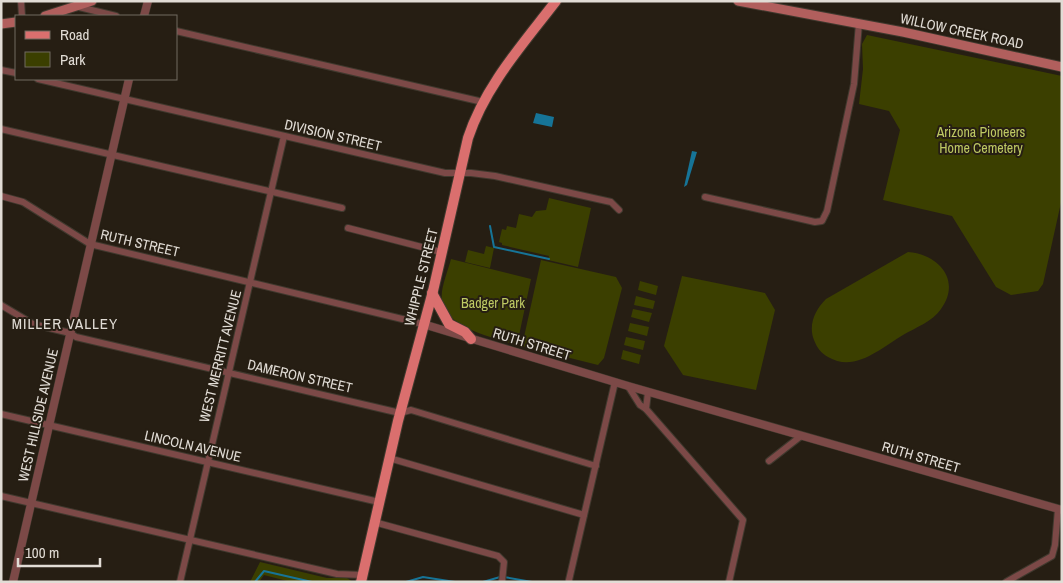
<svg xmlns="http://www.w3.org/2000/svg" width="1063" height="583" font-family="'Archivo Narrow',sans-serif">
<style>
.green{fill:#3b3f00}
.water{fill:#167497}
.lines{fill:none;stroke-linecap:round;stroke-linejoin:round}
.stream{stroke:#167497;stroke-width:2}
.minor-casing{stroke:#40392e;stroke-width:8}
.tertiary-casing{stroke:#40392e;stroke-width:9}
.secondary-casing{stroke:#40392e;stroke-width:11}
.primary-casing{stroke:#40392e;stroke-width:12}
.minor{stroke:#7c4947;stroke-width:6}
.tertiary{stroke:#7c4947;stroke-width:8}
.secondary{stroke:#b15f5d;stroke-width:9}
.primary{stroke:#da6f6e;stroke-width:10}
.labels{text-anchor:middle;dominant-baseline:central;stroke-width:4;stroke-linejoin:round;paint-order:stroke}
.street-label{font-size:14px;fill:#e1dcd5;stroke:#261e13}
.park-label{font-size:14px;fill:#bec963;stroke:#261e13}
.neighbourhood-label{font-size:15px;letter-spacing:1px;fill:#e1dcd5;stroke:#261e13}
</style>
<rect width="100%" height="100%" fill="#261e13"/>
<g class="green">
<path d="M 867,35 L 1062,76 L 1062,198 L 1043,284 L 1038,291 L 1011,295 L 996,287 L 952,216 L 883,200 L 900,130 L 889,111 L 859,104 L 863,69 L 862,44 Z"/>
<path d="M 549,198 L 591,208 L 578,267 L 548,260 L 549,256 L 502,245 L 502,243 L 499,242 L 502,229 L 506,230 L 507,226 L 516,228 L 519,214 L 532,217 L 536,211 L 546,210 Z"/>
<path d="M 486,246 L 494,248 L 490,268 L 465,262 L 468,250 L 484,254 Z"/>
<path d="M 908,252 C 938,254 962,280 941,309 C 933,321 915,328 903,335 C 881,348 855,373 828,357 C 821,353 817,348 814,340 C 808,325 815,310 826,299 Z"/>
<path d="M 451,259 L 531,279 L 517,345 C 495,338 445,328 442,300 C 440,289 448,271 451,259 Z"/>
<path d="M 541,260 L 616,277 L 622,288 L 604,358 L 598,365 L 522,346 Z"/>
<path d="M 682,276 L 765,293 L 775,310 L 756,390 L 683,375 L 664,346 Z"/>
<path d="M 640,281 L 658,286 L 656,295 L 638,290 Z"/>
<path d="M 636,296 L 655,301 L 653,309 L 634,305 Z"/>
<path d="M 633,309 L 652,313 L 649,322 L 631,317 Z"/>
<path d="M 630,323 L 649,327 L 647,336 L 628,331 Z"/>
<path d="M 626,337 L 645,341 L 643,350 L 624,345 Z"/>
<path d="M 623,350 L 641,355 L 639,364 L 621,359 Z"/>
<path d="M 260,562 L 327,578 L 347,578 L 353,582 L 291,582 L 264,575 L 259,582 L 250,582 Z"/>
</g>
<g class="water">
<path d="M 536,113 L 554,117 L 552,127 L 533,123 Z"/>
<path d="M 692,151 L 697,152 L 687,185 L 684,187 Z"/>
</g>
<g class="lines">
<g class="stream">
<path d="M 490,226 L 494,247 L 549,259"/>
<path d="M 504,577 L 532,582"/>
<path d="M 255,582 L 264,571 L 312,582"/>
<path d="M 406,582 L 423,577 L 455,582"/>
<path d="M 483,582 L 500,577"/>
</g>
<g class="minor-casing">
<g id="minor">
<path d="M 21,1 L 22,16"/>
<path d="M 79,7 L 116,16"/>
<path d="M 176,31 L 483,102"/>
<path d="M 1,70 L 16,73"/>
<path d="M 38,79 L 445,173 L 471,173 L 495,176 L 611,202 L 619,210"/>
<path d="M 1,129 L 342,208"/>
<path d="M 1,196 L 23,202 L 90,244 L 423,324"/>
<path d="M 705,197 L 815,222 L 822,221 L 827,211 L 854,84 L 859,23"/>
<path d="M 348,228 L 441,252"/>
<path d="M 1,305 L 33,324 L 70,333 L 76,337 L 400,413 L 411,410 L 596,466"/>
<path d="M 628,386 L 640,405 L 646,409 L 648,392"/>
<path d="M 646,409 L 743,520 L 729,582"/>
<path d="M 1,414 L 379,502"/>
<path d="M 389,458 L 584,515"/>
<path d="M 769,461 L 801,436"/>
<path d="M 1,496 L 337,574 L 362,575"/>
<path d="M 374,522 L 498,556 L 504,562 L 502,582"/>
<path d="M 569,580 L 615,382"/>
<path d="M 180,582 L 284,136"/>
<path d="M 1006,582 L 1052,556 L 1055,545 L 1058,509"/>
</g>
</g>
<g class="tertiary-casing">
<g id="tertiary">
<path d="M 144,16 L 148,1"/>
<path d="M 423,324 L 628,386 L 1062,510"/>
<path d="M 13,582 L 129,79"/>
</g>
</g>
<g class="secondary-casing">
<g id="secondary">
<path d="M 738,1 L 903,32 L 1062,67"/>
<path d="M 45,16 L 92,1"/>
<path d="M 1,24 L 16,22"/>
</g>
</g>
<g class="primary-casing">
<g id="primary">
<path d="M 432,293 L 449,324 L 465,332 L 471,339"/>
<path d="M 361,582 L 398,421 L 433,291 L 468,138 C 485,86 523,44 556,1"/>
</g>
</g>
<use href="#minor" class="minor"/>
<use href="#tertiary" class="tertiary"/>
<use href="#secondary" class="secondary"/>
<use href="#primary" class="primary"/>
</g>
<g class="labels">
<g class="street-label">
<text transform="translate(962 31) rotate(12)">WILLOW CREEK ROAD</text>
<text transform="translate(333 135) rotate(13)">DIVISION STREET</text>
<text transform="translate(140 243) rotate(13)">RUTH STREET</text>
<text transform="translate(421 277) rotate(-76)">WHIPPLE STREET</text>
<text transform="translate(532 344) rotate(17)">RUTH STREET</text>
<text transform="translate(220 356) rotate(-76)">WEST MERRITT AVENUE</text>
<text transform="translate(300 376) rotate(13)">DAMERON STREET</text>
<text transform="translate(38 415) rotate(-77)">WEST HILLSIDE AVENUE</text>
<text transform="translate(193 446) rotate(13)">LINCOLN AVENUE</text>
<text transform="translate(921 457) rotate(16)">RUTH STREET</text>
</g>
<g class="park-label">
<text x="981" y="132">Arizona Pioneers<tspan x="981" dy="16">Home Cemetery</tspan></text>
<text x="493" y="303">Badger Park</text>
</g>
<g class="neighbourhood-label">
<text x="65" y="323">MILLER VALLEY</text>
</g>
</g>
<rect width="1063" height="583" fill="none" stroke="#e1dcd5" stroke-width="5"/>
<rect x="15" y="15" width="162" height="65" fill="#261e13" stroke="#716a61"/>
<rect x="25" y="31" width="25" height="8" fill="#da6f6e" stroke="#716a61"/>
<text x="60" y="40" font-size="15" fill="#e1dcd5">Road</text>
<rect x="25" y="52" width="25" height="15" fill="#3b3f00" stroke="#716a61"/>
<text x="60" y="65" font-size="15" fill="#e1dcd5">Park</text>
<path d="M18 558v8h82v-8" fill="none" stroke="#e1dcd5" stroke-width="2.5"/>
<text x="25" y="558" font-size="15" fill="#e1dcd5" stroke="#261e13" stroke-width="4" paint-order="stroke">100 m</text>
</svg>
